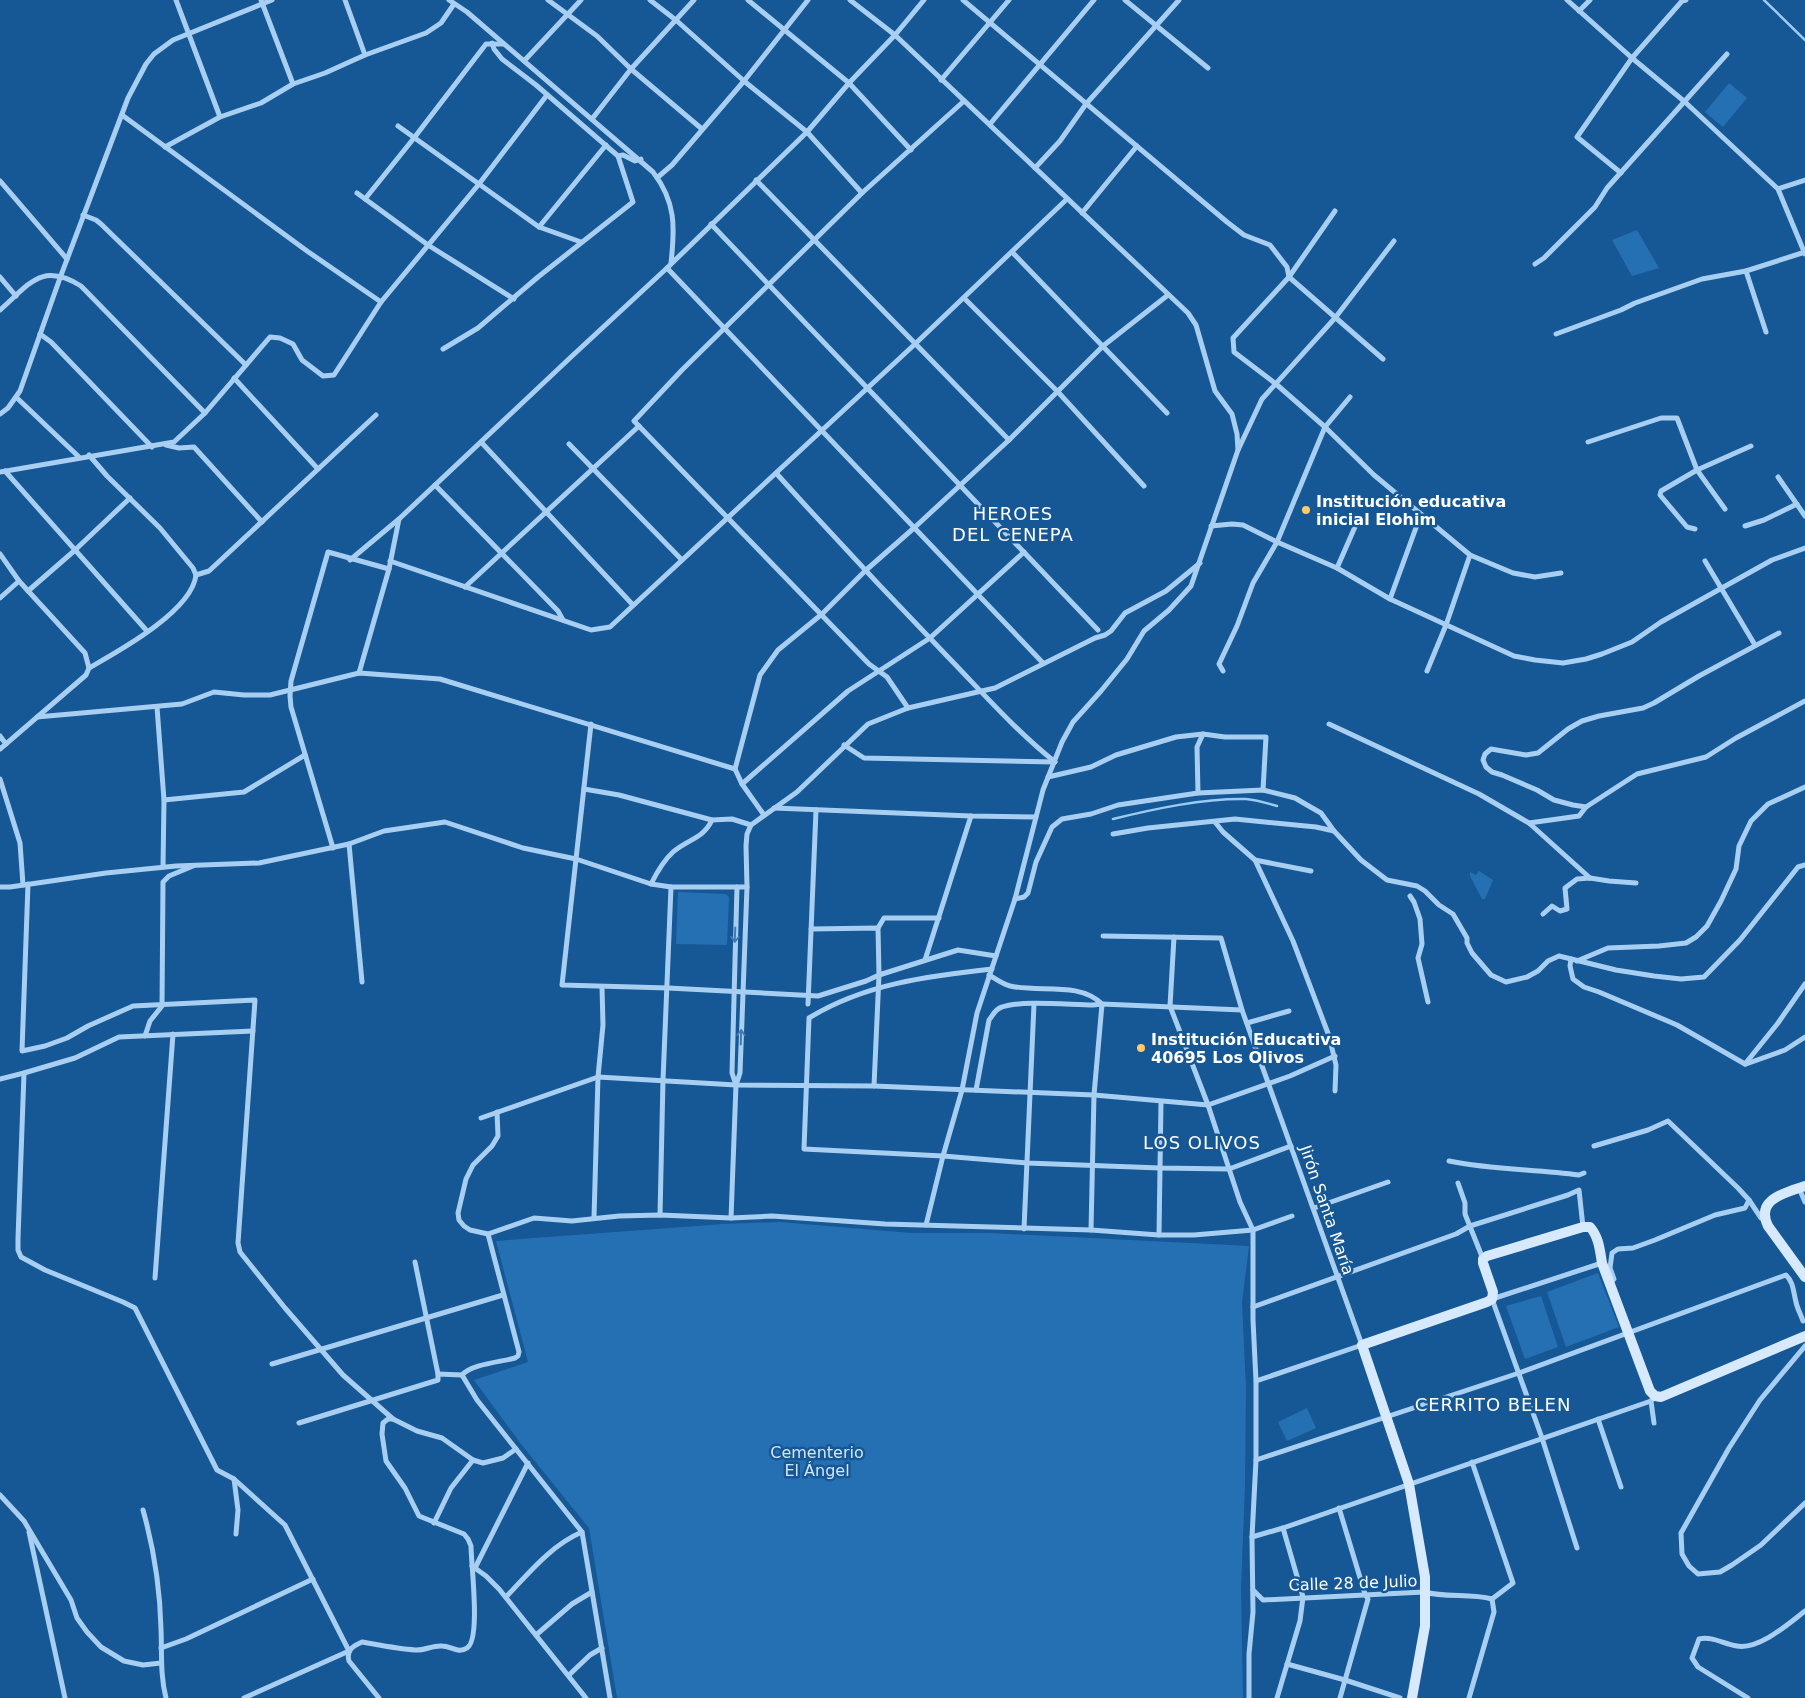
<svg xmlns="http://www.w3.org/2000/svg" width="1805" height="1698" font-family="'DejaVu Sans',sans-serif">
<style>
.green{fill:#2570b3}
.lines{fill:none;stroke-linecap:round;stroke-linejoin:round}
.stream{stroke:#9acbf4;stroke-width:2.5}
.street{stroke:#a8cff1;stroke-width:5}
.secondary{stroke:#d7e9fc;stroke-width:10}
.oneway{stroke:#427bb1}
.poi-dot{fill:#ffc968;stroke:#165796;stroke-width:2}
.labels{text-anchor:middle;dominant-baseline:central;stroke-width:5;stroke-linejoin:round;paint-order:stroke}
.poi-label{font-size:16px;font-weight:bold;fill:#fff;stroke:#165796;text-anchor:start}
.street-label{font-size:16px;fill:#fff;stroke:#165796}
.park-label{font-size:16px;fill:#cfe7fc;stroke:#165796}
.neighbourhood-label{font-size:18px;letter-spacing:1px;fill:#fff;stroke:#165796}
</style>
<rect width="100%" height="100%" fill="#165796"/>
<g class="green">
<path d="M 1729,83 L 1747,98 L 1723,127 L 1705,112 Z"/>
<path d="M 1637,230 L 1659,268 L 1632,276 L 1612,240 Z"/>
<path d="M 1479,871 L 1493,880 L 1485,899 L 1482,899 L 1470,876 L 1470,872 L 1476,875 Z"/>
<path d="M 678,892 L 726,894 L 729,897 L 727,945 L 676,944 Z"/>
<path d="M 780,1222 L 911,1233 L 990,1233 L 1249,1246 L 1242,1302 L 1246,1389 L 1245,1486 L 1241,1589 L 1243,1698 L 617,1698 L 589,1528 L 521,1444 L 474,1380 L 528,1362 L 496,1241 L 723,1224 Z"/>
<path d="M 1598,1273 L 1619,1327 L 1566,1347 L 1547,1292 Z"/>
<path d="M 1541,1296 L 1558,1347 L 1525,1359 L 1506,1306 Z"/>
<path d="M 1307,1408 L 1316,1428 L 1287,1441 L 1278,1422 Z"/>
</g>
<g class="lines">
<g class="stream">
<path d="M 1764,0 L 1805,40"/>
<path d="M 1113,819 C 1154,809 1204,798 1246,799 C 1257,800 1267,803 1277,806"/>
</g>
<g class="street">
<path d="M 176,0 L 220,117"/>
<path d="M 261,0 L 293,84"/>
<path d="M 345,0 L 365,55"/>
<path d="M 449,0 L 467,12 L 653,172 C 676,202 675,227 671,263"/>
<path d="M 548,0 L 597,36 L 631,69 L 702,129"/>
<path d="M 650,0 L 677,21 L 744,81 L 807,132 L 862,193"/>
<path d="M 748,0 L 849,83 L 911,150"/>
<path d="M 850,0 L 895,35 L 1188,313 L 1196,325 L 1215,391 L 1232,414 L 1237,434 L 1238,450 L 1191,586 L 1169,610 L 1144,631 L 1127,659 L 1101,691 L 1073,722 L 1062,742 L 1043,790 L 1015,899 L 977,1013 L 962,1090 L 943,1156 L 926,1225"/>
<path d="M 963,0 L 1227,222 L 1244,235 L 1270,245 L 1287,267 L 1289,277 L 1383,359"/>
<path d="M 1125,0 L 1208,68"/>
<path d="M 1567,0 L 1632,58 L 1685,102 L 1778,189 L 1805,254"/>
<path d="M 1579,11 L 1590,0"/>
<path d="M 524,61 L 581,0"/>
<path d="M 941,80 L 1009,0"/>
<path d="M 122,115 L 307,251 L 381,302"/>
<path d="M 592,119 L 631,69 L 694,0"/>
<path d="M 990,124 L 1094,0"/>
<path d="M 398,126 L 539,227 L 581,242"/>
<path d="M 165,147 L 220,117 L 261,103 L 293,84 L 325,73 L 365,55 L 426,33 L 441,23 L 454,4"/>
<path d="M 618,156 L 623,155 L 635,161 L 641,159"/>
<path d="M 1035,168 L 1060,141 L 1086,104 L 1179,0"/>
<path d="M 1621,173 L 1577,137 L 1632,58 L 1682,1 L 1686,0"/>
<path d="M 658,177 L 672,165 L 744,81 L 808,0"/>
<path d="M 756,180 L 1009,440"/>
<path d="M 0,181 L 67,259"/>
<path d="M 1778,189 L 1805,180"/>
<path d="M 357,193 L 428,245 L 514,299"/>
<path d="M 365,199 L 414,138 L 486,44 L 504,44"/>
<path d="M 1335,211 L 1289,277 L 1233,338 L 1234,352 L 1276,384 L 1325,427 L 1374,475 L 1470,555 L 1513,573 L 1535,577 L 1561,573"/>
<path d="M 1082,213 L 1137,146"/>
<path d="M 83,215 L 96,220 L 101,224 L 246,365"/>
<path d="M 711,224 L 1098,630"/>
<path d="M 539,227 L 606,145"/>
<path d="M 1012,252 L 1167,413"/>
<path d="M 1535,264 L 1544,258 L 1595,207 L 1607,188 L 1727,54"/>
<path d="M 667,268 L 1043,663"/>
<path d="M 1746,271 L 1766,332"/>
<path d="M 0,277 L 16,296"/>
<path d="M 964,298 L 1058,392 L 1144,486"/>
<path d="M 0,310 C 29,285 41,261 81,286 L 205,413"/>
<path d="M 40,334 L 51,342 L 152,447"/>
<path d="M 1556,334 L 1621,310 L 1635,303 L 1702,279 L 1746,271 L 1805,252"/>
<path d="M 443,349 L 478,328 L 538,277 L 633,202 L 618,156 L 536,85 L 502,59 L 494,49 L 492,43"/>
<path d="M 234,378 L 318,469"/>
<path d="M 16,397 L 79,457"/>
<path d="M 0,414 L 8,408 L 20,391 L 60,278 L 128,98 L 146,64 L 154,54 L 173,40 L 272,0"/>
<path d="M 481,442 L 633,605"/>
<path d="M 1588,442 L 1661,418 L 1677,418 L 1697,470 L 1725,509"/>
<path d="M 569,444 L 682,560"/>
<path d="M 166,445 L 179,448 L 194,447 L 262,522"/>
<path d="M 1238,450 L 1262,399 L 1335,318 L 1394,241"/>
<path d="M 5,471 L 147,631"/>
<path d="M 0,472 L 174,442 L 205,413 L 270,337 L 280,338 L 293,344 L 302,360 L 323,376 L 334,375 L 381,302 L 479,184 L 547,95"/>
<path d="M 776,473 C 832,535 889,596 947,656 C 982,692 1016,731 1055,762"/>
<path d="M 1778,477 L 1805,516"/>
<path d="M 435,485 L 558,611 L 563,620"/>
<path d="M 1211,526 L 1232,524 L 1243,525 L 1277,542 L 1337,568 L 1390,599 L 1514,656 L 1535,660 L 1563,663 L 1586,659 L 1602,654 L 1632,642 L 1661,622 L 1772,560 L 1805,548"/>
<path d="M 1745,526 L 1764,520 L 1797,504"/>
<path d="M 1695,529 L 1687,527 L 1660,495 L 1661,491 L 1697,470 L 1751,446"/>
<path d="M 0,554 L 19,581 L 85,653 L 89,668 L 86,675 L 0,749"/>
<path d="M 350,560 L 399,519 L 571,357 L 667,268 L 807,132 L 849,83 L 895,35 L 924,0"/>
<path d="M 390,561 L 591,630 L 610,627 L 915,344 L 1067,199"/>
<path d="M 1705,561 L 1755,645"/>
<path d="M 1337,568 L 1358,520"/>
<path d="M 196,575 L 209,571 L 376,415"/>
<path d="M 465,587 L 639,426"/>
<path d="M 28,591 L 74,551 L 130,498"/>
<path d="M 0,598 L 19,581"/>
<path d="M 1390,599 L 1421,514"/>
<path d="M 89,668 C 119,651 192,611 196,575 L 193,568 L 160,528 L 107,476 L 89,455"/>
<path d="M 1223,671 L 1219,664 L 1237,626 L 1253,583 L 1277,542 L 1325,427 L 1350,397"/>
<path d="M 1427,671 L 1446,625 L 1470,555"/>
<path d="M 359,673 L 389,569 L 399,519"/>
<path d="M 157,707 L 164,800 L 163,867"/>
<path d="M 908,708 L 887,677 L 869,664 L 634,421 L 682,370 L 862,193 L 964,101"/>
<path d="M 37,717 L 182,704 L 214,692 L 244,695 L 270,695 L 359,673 L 440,679 L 735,769"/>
<path d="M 591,724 L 562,985 L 668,988 L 818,996 L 866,981 L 879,975 L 958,950 L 996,956"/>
<path d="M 1329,724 L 1479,794 L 1529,823 L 1579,816 L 1586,807 L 1637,774 L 1706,757 L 1736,738 L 1805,701"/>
<path d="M 0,736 L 6,744"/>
<path d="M 844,745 L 864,758 L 1055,762"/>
<path d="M 1048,777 L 1091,767 L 1116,755 L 1176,737 L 1203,734 L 1225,737 L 1266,737 L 1263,790"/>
<path d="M 0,779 L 20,843 L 23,885"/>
<path d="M 742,784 L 848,691 L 930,638 L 1024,552"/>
<path d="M 584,789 L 619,795 L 712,820 L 732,819 L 751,825"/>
<path d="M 1198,793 L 1197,747 L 1203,734"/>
<path d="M 164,800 L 244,792 L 305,755"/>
<path d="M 1586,807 L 1573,805 L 1554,800 L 1537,790 L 1502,775 L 1492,772 L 1486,767 L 1483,760 L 1485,754 L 1491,749 L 1526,755 L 1538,753 L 1568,729 L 1582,721 L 1599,716 L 1643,708 L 1654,703 L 1699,676 L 1779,633"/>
<path d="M 774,808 L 971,816 L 1036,817"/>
<path d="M 764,815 L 742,784 L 735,769 L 760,675 L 778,650 L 822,614 L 865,571 L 914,528 L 1009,440 L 1103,346 L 1168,295"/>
<path d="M 1215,822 L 1223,832 L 1255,860 L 1293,941 L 1329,1036 L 1336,1065 L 1335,1091"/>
<path d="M 1529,823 L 1590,878"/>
<path d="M 1113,834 L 1148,828 L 1235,819 L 1316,827 L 1334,831 L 1361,860 L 1387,880 L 1417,886 L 1425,891 L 1439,905 L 1453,914 L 1467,938 L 1467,943 L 1472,953 L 1491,975 L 1506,982 L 1527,977 L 1538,971 L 1548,961 L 1559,956 L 1616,970 L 1654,976 L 1681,979 L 1704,977 L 1740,940 L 1798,867 L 1805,865"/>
<path d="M 349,844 L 362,982"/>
<path d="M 333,848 L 291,707 L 290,696 L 291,681 L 328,552 L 389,569"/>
<path d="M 1255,860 L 1311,871"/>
<path d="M 28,884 L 22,1051 L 45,1046 L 67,1038 L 88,1026 L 133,1006 L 255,1000 L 238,1243 L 240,1252 L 285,1308 L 343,1375 L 393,1419 L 417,1431 L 442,1438 L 473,1460 L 483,1463 L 503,1458 L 516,1449"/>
<path d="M 651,884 C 657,872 663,861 673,852 C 688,839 703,839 712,820"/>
<path d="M 0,887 L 10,887 L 106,873 L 176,866 L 259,863 L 349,844 L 384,831 L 445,822 L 523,848 L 576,859 L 651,884 L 671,887 L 747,887"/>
<path d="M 1410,896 L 1414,902 L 1420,919 L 1422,944 L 1418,958 L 1428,1002"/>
<path d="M 1015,899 L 1024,897 L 1028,893 L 1036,862 L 1052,827 L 1062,819 L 1091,814 L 1118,805 L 1198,793 L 1263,790 L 1295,798 L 1307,805 L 1321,813 L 1334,831"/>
<path d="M 1543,914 L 1552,906 L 1560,911 L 1567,909 L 1565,888 L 1577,879 L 1590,878 L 1609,881 L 1636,883"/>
<path d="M 878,928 L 884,918 L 939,918"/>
<path d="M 811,929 L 878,928 L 879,975 L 874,1086"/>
<path d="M 1103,936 L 1221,938 L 1242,1010 L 1362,1345 L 1256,1381 L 1256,1460 L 1252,1537 L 1253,1612 L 1249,1654 L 1249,1698"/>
<path d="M 1174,937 L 1170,1006 L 1208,1105 L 1240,1202 L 1253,1230 L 1253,1320 L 1256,1381"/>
<path d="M 1571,959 L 1570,966 L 1573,979 L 1584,987 L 1599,992 L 1677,1025 L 1745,1064"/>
<path d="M 925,960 L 971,816"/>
<path d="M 1577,961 L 1608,948 L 1659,946 L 1686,943 L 1696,937 L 1707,926 L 1721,901 L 1736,869 L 1739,846 L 1751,821 L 1768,804 L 1805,787"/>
<path d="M 992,969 C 928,976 864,984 809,1018 L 804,1149 L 943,1156 L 1027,1163 L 1160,1168 L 1229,1169 L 1291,1146"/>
<path d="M 989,975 C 996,979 1002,984 1010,986 C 1039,993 1079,981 1102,1004 L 1094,1095 L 1091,1230"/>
<path d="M 808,1004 L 816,810"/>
<path d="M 1247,1023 L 1289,1011"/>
<path d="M 145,1036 L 150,1021 L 162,1006 L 163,882 L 169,876 L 193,866"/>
<path d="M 1745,1064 L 1778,1023 L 1805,984"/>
<path d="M 1746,1064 L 1785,1050 L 1805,1037"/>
<path d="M 24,1073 L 18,1238 L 18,1250 L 21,1257 L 45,1270 L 123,1302 L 135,1308 L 217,1470 L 234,1479 L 285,1525 L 349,1651 L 244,1698"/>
<path d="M 0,1079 L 24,1073 L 75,1058 L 119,1037 L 253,1031"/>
<path d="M 736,1085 L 732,1073 L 737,887"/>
<path d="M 976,1090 L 989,1020 C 993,1015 995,1009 1002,1007 C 1021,1000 1071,1005 1093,1005 L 1102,1004 L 1242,1010"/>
<path d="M 497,1112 L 498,1136 L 492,1146 L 473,1165 L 466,1179 L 458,1213 L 459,1220 L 464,1226 L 470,1230 L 488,1234 L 534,1218 L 572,1221 L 619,1216 L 660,1215 L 731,1218 L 772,1216 L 885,1224 L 1091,1230 L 1159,1235 L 1194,1235 L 1253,1230 L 1292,1216"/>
<path d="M 481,1118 L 598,1077 L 736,1085 L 874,1086 L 1094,1095 L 1208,1105 L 1290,1076 L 1335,1056"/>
<path d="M 1594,1146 L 1648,1130 L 1668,1121 L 1738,1188 L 1749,1200 L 1761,1218 L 1764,1218"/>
<path d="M 1449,1161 C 1492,1170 1536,1169 1579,1175 L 1584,1173"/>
<path d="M 1458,1183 L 1465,1203 L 1465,1214 L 1483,1259"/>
<path d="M 1799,1188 L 1805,1202"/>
<path d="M 1314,1208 L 1388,1182"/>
<path d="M 660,1215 L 663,1080 L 671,887"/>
<path d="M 594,1218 L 598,1077 L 603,1025 L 602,987"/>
<path d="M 731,1218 L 736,1085 L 740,1073 L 747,887 L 746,846 L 747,834 L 751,825 L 797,792 L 868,724 L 908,708 L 995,688 L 1095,638 L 1105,635 L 1111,631 L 1125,613 L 1166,591 L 1200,563"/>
<path d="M 1024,1229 L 1034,1004"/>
<path d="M 488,1234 L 519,1352 L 518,1356 L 515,1358 C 501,1362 471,1364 462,1375 L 477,1400 L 582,1532 L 610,1698"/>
<path d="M 1159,1235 L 1161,1102"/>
<path d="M 415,1262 L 438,1374"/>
<path d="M 155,1278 L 173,1034"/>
<path d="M 1610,1283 L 1614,1279 L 1610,1268 L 1612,1253 L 1618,1249 L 1633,1248 L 1655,1240 L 1715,1215 L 1745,1208 L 1749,1200"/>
<path d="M 1253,1307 L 1456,1234 L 1470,1226 L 1568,1195 L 1579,1190 L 1583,1227"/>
<path d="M 1805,1346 L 1760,1400 L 1729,1448 L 1681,1533 L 1682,1554 L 1689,1566 L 1698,1574 L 1720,1572 L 1732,1565 L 1761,1545 L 1805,1503"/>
<path d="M 272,1364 L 503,1295"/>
<path d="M 1651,1401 L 1654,1423"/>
<path d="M 1598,1419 L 1621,1487"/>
<path d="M 299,1423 L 438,1380 L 438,1374 L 462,1375"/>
<path d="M 1256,1460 L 1519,1373 L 1786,1275 C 1794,1283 1793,1291 1796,1302 C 1797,1308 1801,1315 1803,1321"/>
<path d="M 234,1479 L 238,1510 L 236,1534"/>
<path d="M 0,1495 L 24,1521 L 71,1600 L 77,1618 L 87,1632 L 101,1647 L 124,1661 L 143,1665 L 161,1663"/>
<path d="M 1339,1508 L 1365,1594 L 1368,1599 L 1340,1698"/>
<path d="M 143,1510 C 154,1549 160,1588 161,1629 C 162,1652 160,1675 166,1698"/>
<path d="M 434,1523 L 451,1488 L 473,1460"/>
<path d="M 29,1532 L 65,1698"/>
<path d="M 1252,1537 L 1283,1528 L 1651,1401 L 1655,1396"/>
<path d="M 1577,1548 L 1542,1438 L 1492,1299 L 1602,1263"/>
<path d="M 472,1566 L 486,1576 L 499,1589 L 586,1698"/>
<path d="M 475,1568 L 528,1463"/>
<path d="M 1253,1590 L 1263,1600 L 1424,1592 C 1447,1598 1470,1593 1492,1599 L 1513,1583 L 1472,1462"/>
<path d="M 506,1597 C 528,1574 551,1545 582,1532"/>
<path d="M 536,1635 L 572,1604 L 592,1592"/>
<path d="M 161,1648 L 186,1639 L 313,1579"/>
<path d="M 1287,1664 L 1345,1680 L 1400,1698"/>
<path d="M 569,1675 L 590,1655 L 602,1648"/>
<path d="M 379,1698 L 349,1661 C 346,1650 353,1646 362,1642 C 379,1645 398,1649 415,1650 C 424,1651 433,1645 442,1646 C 451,1646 458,1654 467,1648 C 481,1640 471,1564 471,1546 L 468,1539 L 464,1534 L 419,1516 L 405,1488 L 386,1461 L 382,1434 L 383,1423 L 388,1419 L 393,1419"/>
<path d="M 1277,1698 L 1300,1621 L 1303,1597 L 1283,1528"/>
<path d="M 1469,1698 L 1494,1612 L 1492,1599"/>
<path d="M 1748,1698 L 1698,1667 L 1692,1658 L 1699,1639 C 1713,1636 1723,1644 1737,1646 C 1759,1650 1788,1624 1805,1611"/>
</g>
<g class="secondary">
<path d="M 1805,1186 C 1785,1193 1755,1199 1768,1226 L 1805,1277"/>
<path d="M 1412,1698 L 1425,1626 L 1425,1577 L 1409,1484 L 1362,1345 L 1487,1302 L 1492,1299 L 1493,1292 L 1483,1263 L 1483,1259 L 1487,1256 L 1583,1227 L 1590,1227 C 1599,1237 1600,1251 1602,1263 L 1650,1391 L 1655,1396 L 1661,1397 L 1805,1336"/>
</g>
</g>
<defs><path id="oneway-shaft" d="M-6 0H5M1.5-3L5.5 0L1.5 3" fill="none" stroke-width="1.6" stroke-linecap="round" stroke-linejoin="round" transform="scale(1.25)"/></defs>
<g class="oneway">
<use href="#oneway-shaft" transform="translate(735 935) rotate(92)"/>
<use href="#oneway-shaft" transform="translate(741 1037) rotate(-88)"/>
</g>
<g class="poi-dot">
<circle cx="1306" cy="510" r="5"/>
<circle cx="1141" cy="1048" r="5"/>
</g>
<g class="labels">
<g class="poi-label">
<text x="1316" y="501">Institución educativa<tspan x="1316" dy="18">inicial Elohim</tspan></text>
<text x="1151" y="1039">Institución Educativa<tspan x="1151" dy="18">40695 Los Olivos</tspan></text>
</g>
<g class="street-label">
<text transform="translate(1327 1210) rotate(71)">Jirón Santa María</text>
<text transform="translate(1353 1583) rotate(-2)">Calle 28 de Julio</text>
</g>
<g class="park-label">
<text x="817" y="1452">Cementerio<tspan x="817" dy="18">El Ángel</tspan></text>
</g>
<g class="neighbourhood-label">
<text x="1013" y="513">HEROES<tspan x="1013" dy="21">DEL CENEPA</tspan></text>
<text x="1202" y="1142">LOS OLIVOS</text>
<text x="1493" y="1404">CERRITO BELEN</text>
</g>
</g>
</svg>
